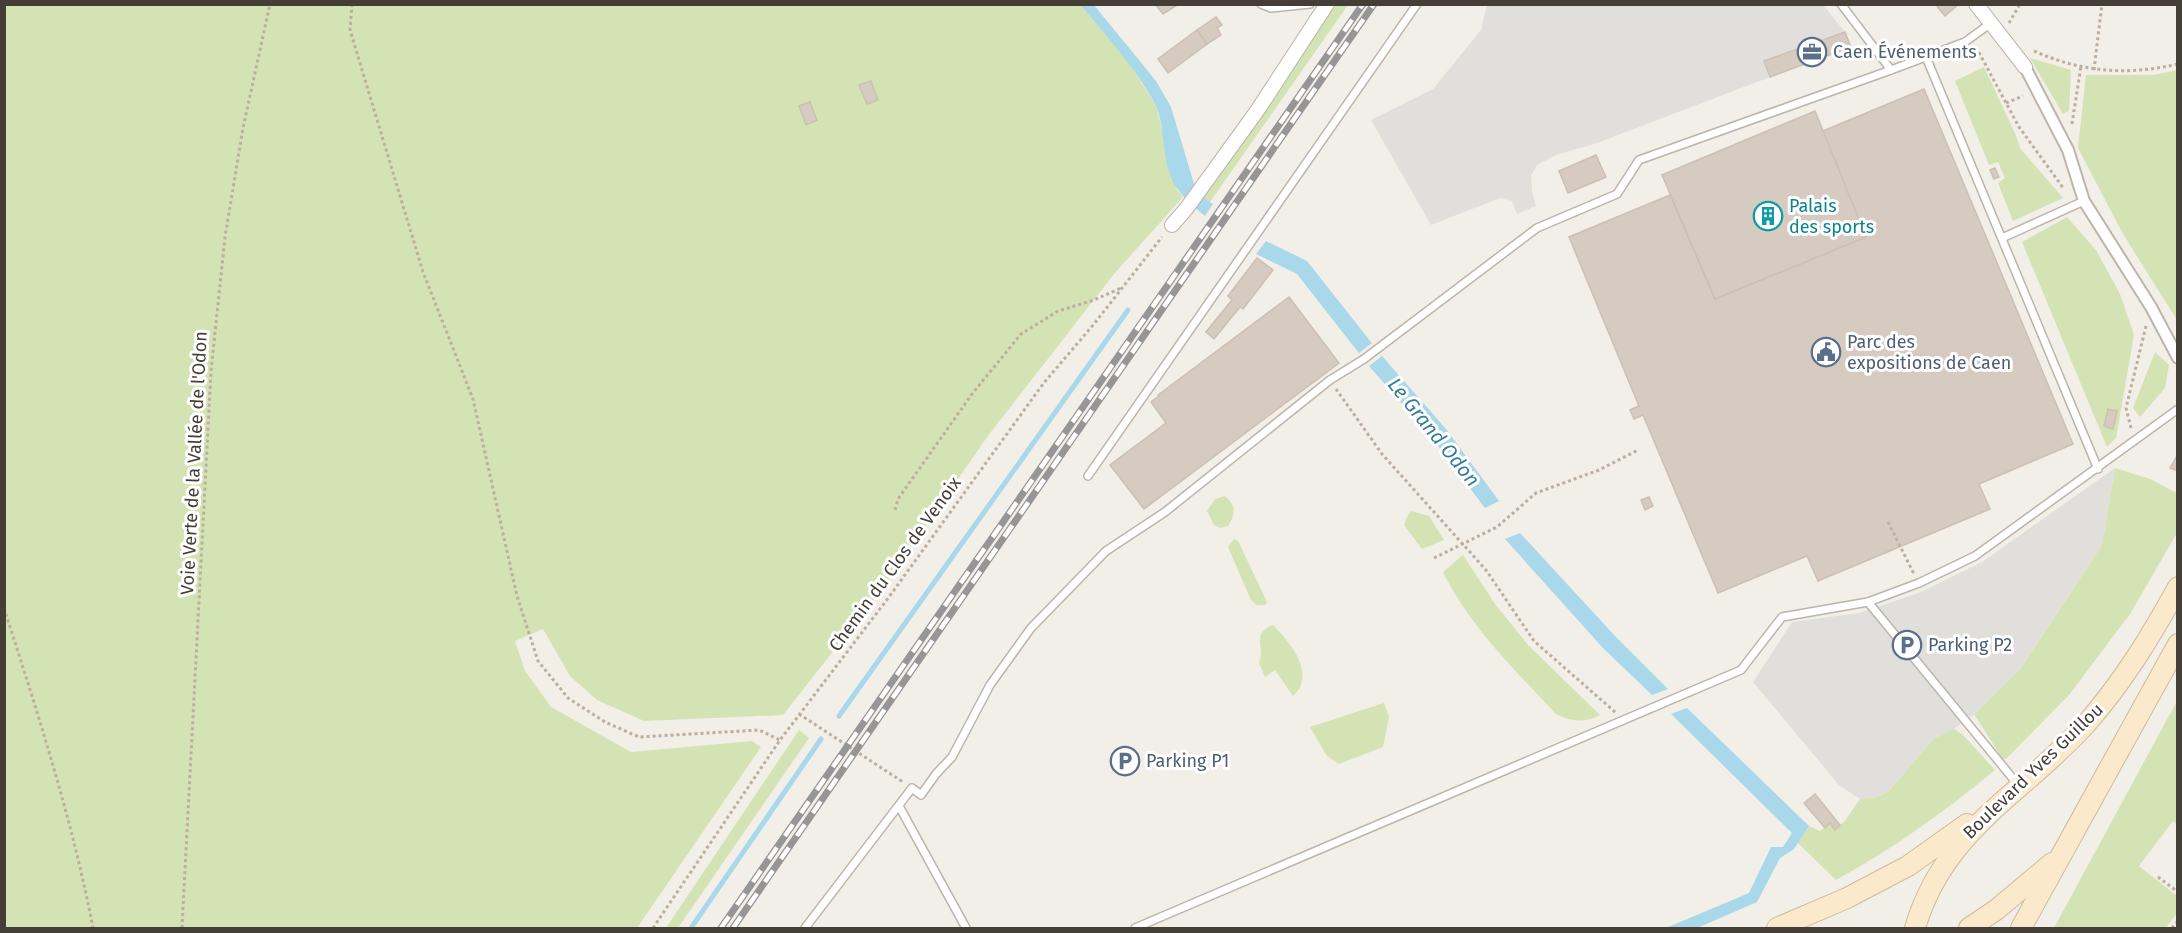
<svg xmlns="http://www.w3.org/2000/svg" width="2182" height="933" font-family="'Fira Sans',sans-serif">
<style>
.green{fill:#d4e3b4}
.parking{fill:#e1dfdc}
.water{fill:#a9d8ea}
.pier{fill:#f2eee8}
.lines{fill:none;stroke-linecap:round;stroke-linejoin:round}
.stream{stroke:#a9d8ea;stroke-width:5}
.building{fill:#d6cbc1;stroke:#cdbfb2;stroke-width:1.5}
.service-casing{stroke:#bdb5ab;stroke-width:10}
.pedestrian-casing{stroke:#bdb5ab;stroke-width:14}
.minor-casing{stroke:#bdb5ab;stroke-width:16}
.secondary-casing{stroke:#cfbb9b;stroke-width:22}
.path{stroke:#beae9e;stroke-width:3;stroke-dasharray:3 3;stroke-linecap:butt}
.service{stroke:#fff;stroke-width:7}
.pedestrian{stroke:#fff;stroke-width:10}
.minor{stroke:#fff;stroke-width:14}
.secondary{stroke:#fae9ca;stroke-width:20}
.rail-casing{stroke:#969696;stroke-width:7}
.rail{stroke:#fff;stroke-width:4.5;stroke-dasharray:14;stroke-linecap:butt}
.labels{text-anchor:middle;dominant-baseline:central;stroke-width:6;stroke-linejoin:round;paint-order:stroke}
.service-label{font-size:18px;fill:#4e5e75;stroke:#fff;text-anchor:start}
.culture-label{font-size:18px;fill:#0d838f;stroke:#fff;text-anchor:start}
.street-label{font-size:18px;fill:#453e37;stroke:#fff}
.water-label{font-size:20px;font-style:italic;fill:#357b9a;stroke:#fff}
</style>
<rect width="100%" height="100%" fill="#f2eee8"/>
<g class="green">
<path d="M 1081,4 L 1126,58 L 1156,106 L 1177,190 L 1183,197 L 1114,274 L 987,437 L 882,589 L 783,715 L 644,721 L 597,700 L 570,676 L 543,629 L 515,641 L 525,671 L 551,707 L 631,752 L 752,741 L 761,747 L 637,928 L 5,928 L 5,5 Z"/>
<path d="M 1336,5 L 1348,5 L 1210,202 L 1201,196 L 1219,174 Z"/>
<path d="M 2030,58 L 2071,70 L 2069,111 L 2063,114 Z"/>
<path d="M 1984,67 L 2015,133 L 2020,148 L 2063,198 L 2013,221 L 1998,183 L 2005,178 L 1998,162 L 1989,165 L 1955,81 Z"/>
<path d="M 2177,70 L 2178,70 L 2177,320 L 2123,234 L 2078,148 L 2086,75 L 2154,75 Z"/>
<path d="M 2067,217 L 2096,250 L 2120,294 L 2134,335 L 2116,438 L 2107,447 L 2022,242 Z"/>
<path d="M 2155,352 L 2169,365 L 2165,388 L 2140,417 L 2133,408 Z"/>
<path d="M 2115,468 L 2150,479 L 2177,493 L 2177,533 L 2130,614 L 2069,695 L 2006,759 L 2002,758 L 1974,714 L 2021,668 L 2102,545 Z"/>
<path d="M 1225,496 C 1236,506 1236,513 1228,526 L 1220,528 L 1214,525 L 1207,511 L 1215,499 Z"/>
<path d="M 1411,511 L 1429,516 L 1444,540 L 1422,549 L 1404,525 L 1407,517 Z"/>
<path d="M 1234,539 L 1238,541 L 1267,602 L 1265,605 L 1257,605 L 1251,600 L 1228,547 Z"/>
<path d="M 1463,555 L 1495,604 L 1528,645 L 1600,715 C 1584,723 1573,722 1556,714 C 1515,670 1470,627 1443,572 Z"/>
<path d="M 1273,625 C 1290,642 1317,674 1293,696 L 1275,670 L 1265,677 L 1259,663 C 1266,646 1250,634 1273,625 Z"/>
<path d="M 2177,701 L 2177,824 L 2173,821 L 2139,866 L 2177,896 L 2177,913 L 2166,928 L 2054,928 Z"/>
<path d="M 1384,703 L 1389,717 L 1383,747 L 1339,764 L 1327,756 L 1310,727 Z"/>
<path d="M 1954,729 L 1962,734 L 1995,770 C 1945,811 1893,849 1836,880 L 1798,843 L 1809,826 L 1820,831 L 1830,823 L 1835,829 L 1844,822 L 1860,799 L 1877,797 L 1889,791 L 1933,739 Z"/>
<path d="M 799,730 L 809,738 L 678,928 L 666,928 Z"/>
</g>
<g class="parking">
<path d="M 1487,5 L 1823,5 L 1845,32 L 1764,61 L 1770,77 L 1597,143 L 1556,155 L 1537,165 L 1531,175 L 1532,191 L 1536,206 L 1517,214 L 1512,201 L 1500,198 L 1431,225 L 1371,120 L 1433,89 L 1481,30 Z"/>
<path d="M 2115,468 L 2102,545 L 2021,668 L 1974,714 L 1954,729 L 1933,739 L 1889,791 L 1877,797 L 1860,799 L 1839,785 L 1753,682 L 1792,622 L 1859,613 L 1921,592 L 1982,562 Z"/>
</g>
<g class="water">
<path d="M 1081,5 L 1094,5 L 1156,81 L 1171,107 L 1195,187 L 1201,196 L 1213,204 L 1205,216 C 1173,189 1168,181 1163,139 C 1162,128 1160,114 1155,104 C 1135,67 1107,37 1081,5 Z"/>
<path d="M 1266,241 L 1307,261 L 1382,356 L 1446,429 L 1499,501 L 1485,508 L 1432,438 L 1369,366 L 1297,274 L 1256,254 Z"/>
<path d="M 1520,533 L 1615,636 L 1668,689 L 1652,695 L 1603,648 L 1505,539 Z"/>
<path d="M 1687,708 L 1809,826 L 1794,849 L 1780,858 L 1757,902 L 1697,928 L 1666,928 L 1749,893 L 1771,847 L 1783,847 L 1792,833 L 1671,714 Z"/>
</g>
<path class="pier" d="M 1372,343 L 1382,356 L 1369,366 L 1359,353 Z"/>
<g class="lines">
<g class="stream">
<path d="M 839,716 L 1128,310"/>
<path d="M 691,928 L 821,739"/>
</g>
</g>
<g class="building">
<path d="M 1155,4 L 1179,4 L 1163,14 Z"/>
<path d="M 1935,4 L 1958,4 L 1958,5 L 1945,16 Z"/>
<path d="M 1216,17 L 1222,25 L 1217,28 L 1221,35 L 1207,44 L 1197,30 Z"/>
<path d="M 1197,30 L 1207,44 L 1168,73 L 1158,59 Z"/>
<path d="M 1845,32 L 1851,47 L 1770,77 L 1764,61 Z"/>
<path d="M 871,81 L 878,100 L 867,104 L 859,85 Z"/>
<path d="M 1924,89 L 2073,444 L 1979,484 L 1990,509 L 1818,581 L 1807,556 L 1718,593 L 1643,415 L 1634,419 L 1630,410 L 1639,406 L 1569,237 L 1670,195 L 1715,299 L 1866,237 L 1823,131 Z"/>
<path d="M 810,102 L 817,120 L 806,125 L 799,106 Z"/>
<path d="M 1815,111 L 1866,237 L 1715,299 L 1662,175 Z"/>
<path d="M 1596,155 L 1606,177 L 1568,193 L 1559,171 Z"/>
<path d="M 1995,168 L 1999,177 L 1994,179 L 1990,170 Z"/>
<path d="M 1257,258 L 1273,270 L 1243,309 L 1240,307 L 1214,339 L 1206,332 L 1232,300 L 1228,296 Z"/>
<path d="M 1289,297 L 1339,363 L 1144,509 L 1110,465 L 1166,423 L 1151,402 L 1159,396 L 1158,395 Z"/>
<path d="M 2108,409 L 2117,411 L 2113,429 L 2104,426 Z"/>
<path d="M 2178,454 L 2178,471 L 2170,468 Z"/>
<path d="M 1649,497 L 1653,506 L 1645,510 L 1641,500 Z"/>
<path d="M 1815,794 L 1840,825 L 1835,830 L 1830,823 L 1825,828 L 1804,803 Z"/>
</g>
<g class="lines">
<g class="service-casing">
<g id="service">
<path d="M 1261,4 L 1271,8 L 1310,4"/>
<path d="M 1841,4 L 1891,70"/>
<path d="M 1926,57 L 2098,469"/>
<path d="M 2002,238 L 2084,201"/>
<path d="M 1088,476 L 1417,4"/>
<path d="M 1868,602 L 2019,786"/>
<path d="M 899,806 L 966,928"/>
<path d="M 805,928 L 912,788 L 921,795 L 936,774 L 952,757 L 990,685 L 1031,628 L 1106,551 L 1165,512 L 1330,380 L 1364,359 L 1537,228 L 1617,194 L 1639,160 L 1891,70 L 1965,42 L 1991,23"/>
<path d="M 1135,928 L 1741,670 L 1782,617 L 1868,602 L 1919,583 L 1975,556 L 2178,409"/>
</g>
</g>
<g class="pedestrian-casing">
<path id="pedestrian" d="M 2025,67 L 2068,150 L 2084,201 L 2151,307 L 2178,358"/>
</g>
<g class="minor-casing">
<g id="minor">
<path d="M 1976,4 L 2025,67"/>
<path d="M 1172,225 L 1186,209 L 1257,111 L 1327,4"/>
</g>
</g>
<g class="secondary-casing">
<g id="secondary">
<path d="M 1777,928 L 1847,898 L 1908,866 L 1967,824"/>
<path d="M 1915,928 C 1944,829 2022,795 2086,724 C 2123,682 2151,636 2178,587"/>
<path d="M 1969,928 L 1996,910 L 2052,863"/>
<path d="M 2021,928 L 2178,644"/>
</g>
</g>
<g class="path">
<path d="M 352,4 L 350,30 L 423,272 L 473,399 L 517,596 L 538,661 L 568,698 L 605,722 L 639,737 L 759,730 L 780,740"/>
<path d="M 2009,23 L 2020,4"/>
<path d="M 1976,47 L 2019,127 L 2064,189"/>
<path d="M 2034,51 C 2081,72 2127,76 2178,64"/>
<path d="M 2094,70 L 2102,4"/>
<path d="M 2006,103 L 2023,96"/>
<path d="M 2072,124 L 2081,66"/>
<path d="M 1336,389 L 1382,454 L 1486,570 L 1534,641 L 1615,712"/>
<path d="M 2131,428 L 2126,408 L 2146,326"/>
<path d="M 895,510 L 898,499 L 972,394 L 1021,334 L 1058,311 L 1094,300 L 1121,288"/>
<path d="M 1888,522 L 1914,574"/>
<path d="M 1434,558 L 1497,527 L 1536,493 L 1599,470 L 1638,450"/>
<path d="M 4,608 C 38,714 72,819 93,928"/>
<path d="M 799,714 L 903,782"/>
<path d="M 2158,877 L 2178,892"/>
<path d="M 182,928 L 211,371 L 225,237 L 243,128 L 270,4"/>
<path d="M 653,928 L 780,740 L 889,597 L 1043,384 L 1094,324 L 1162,237"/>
<path d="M 2172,928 L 2178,921"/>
</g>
<use href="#service" class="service"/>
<use href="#pedestrian" class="pedestrian"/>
<use href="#minor" class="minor"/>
<use href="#secondary" class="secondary"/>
<g class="rail-casing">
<g id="rail">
<path d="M 721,928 L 1363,4"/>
<path d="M 733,928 L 1374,4"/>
</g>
</g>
<use href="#rail" class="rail"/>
</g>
<defs>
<g id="office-ring" transform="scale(1.5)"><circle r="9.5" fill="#fff" stroke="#5c6f8a" stroke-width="1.5"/><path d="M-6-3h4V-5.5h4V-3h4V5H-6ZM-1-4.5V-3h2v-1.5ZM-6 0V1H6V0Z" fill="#5c6f8a"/></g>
<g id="building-ring" transform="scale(1.5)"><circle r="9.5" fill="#fff" stroke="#0f9aa8" stroke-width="1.5"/><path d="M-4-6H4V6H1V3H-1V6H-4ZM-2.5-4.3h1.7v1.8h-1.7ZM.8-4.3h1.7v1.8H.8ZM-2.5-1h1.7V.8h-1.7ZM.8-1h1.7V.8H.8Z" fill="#0f9aa8"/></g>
<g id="civic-ring" transform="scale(1.5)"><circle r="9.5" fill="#fff" stroke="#5c6f8a" stroke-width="1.5"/><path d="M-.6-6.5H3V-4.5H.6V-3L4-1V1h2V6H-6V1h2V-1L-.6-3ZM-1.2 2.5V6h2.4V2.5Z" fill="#5c6f8a"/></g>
<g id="parking-ring" transform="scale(1.5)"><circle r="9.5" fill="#fff" stroke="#5c6f8a" stroke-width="1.5"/><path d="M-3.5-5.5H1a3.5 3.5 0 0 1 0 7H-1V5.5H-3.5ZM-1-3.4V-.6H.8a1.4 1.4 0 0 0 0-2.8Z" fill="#5c6f8a"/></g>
</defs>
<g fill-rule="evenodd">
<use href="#office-ring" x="1812" y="52"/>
<use href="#building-ring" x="1768" y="216"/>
<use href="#civic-ring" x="1826" y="352"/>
<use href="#parking-ring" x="1907" y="645"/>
<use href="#parking-ring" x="1125" y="761"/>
</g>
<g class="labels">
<g class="service-label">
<text x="1833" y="52">Caen Événements</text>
<text x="1847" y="342">Parc des<tspan x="1847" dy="21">expositions de Caen</tspan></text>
<text x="1928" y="645">Parking P2</text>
<text x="1146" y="761">Parking P1</text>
</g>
<g class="culture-label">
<text x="1789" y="206">Palais<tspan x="1789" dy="21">des sports</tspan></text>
</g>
<g class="street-label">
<text transform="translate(194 463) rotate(-87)">Voie Verte de la Vallée de l'Odon</text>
<text transform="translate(895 564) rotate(-54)">Chemin du Clos de Venoix</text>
<text transform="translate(2033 771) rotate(-44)">Boulevard Yves Guillou</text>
</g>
<g class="water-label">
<text transform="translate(1434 432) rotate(51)">Le Grand Odon</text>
</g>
</g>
<rect width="2182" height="933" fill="none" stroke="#453e37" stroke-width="12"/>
</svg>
